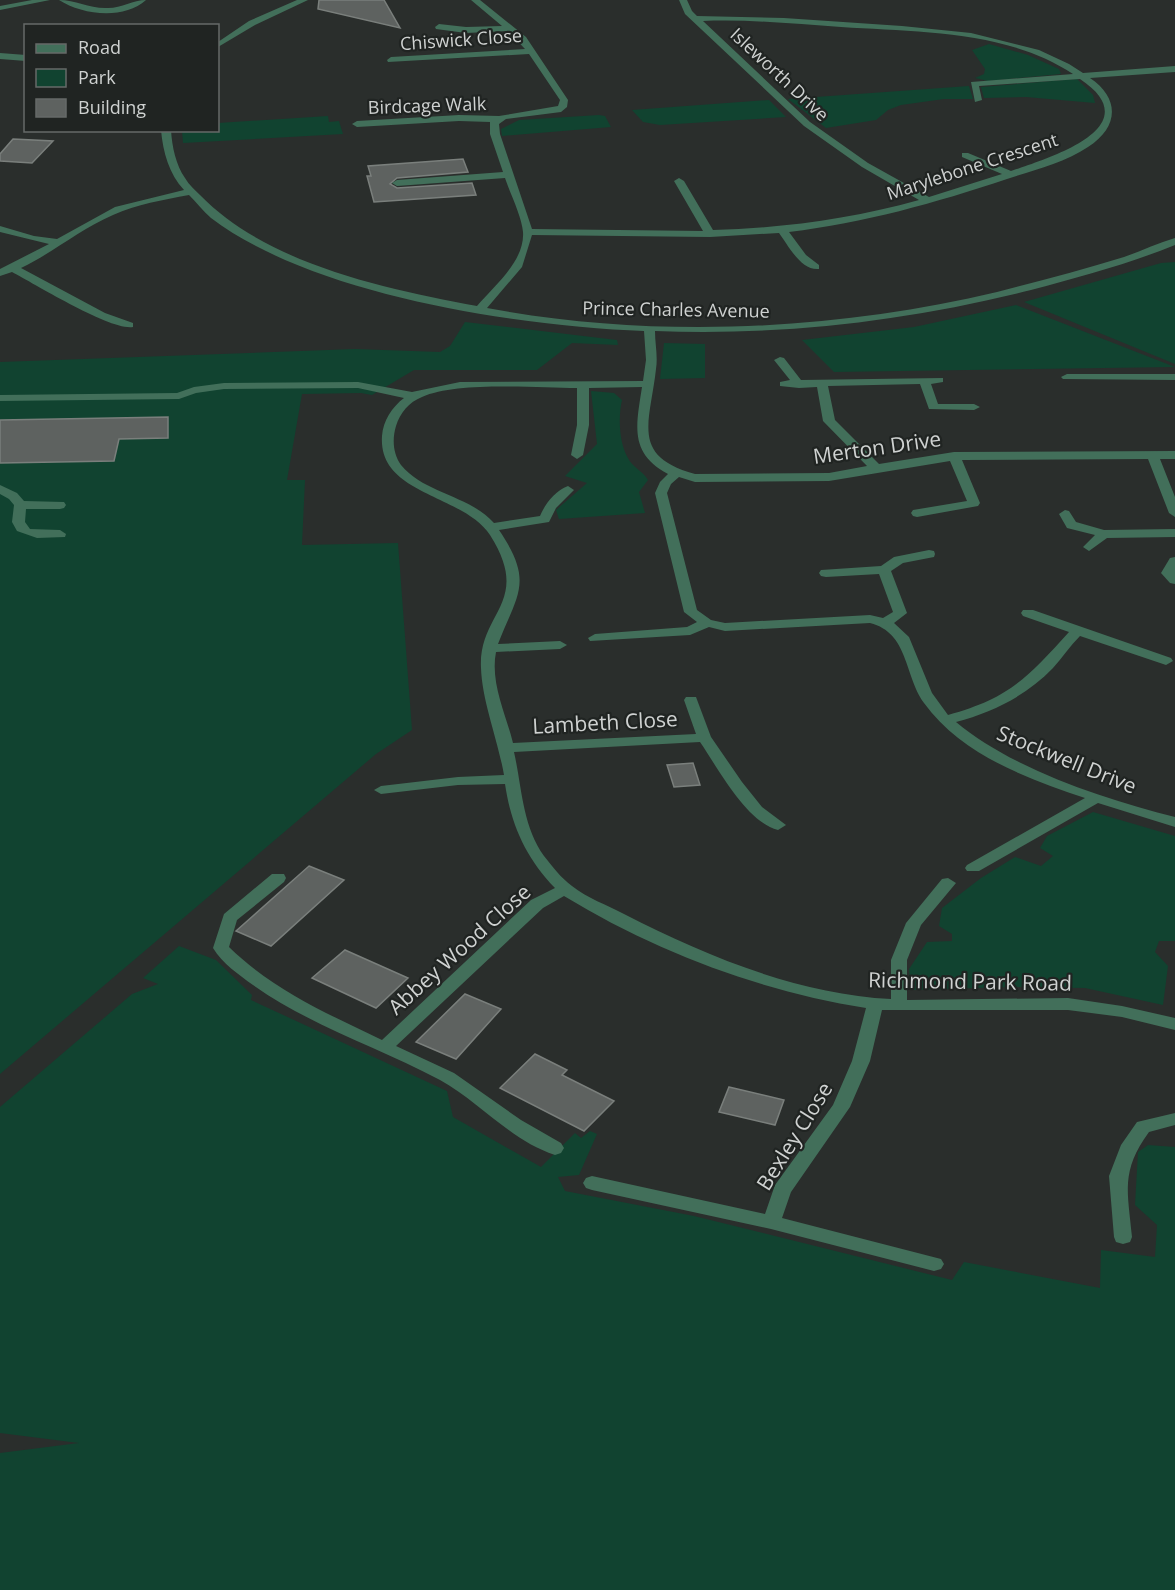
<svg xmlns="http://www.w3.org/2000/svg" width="1175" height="1590" font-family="'Open Sans',sans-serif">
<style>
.green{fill:#114330}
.building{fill:#5e6260;stroke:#7a7f7c;stroke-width:1.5}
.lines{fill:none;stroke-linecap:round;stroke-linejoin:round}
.minor{fill:#426f5a;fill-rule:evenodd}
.labels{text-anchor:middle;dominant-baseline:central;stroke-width:4.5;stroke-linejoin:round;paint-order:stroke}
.far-street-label{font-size:18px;fill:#cfd2d1;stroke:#202422}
.street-label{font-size:21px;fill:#cfd2d1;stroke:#202422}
</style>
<rect width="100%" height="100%" fill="#2a2e2c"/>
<g class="green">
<path d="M 989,44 L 1028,55 L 1059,69 L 1061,74 L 988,81 L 975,78 L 984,74 L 985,69 L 972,50 Z"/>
<path d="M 1077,79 L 1093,95 L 1095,103 L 1026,97 L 984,98 L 981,87 Z"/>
<path d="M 969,86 L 973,99 L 944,99 L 901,105 L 888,110 L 876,120 L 826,128 L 788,99 Z"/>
<path d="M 769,100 L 786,117 L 660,125 L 643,122 L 632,110 Z"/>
<path d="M 599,115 L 605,116 L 611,127 L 502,136 L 501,129 L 519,120 Z"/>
<path d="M 328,116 L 329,122 L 339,121 L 343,134 L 183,143 L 182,131 L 218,130 L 218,123 Z"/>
<path d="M 1175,262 L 1175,364 L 1024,302 L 1161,263 Z"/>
<path d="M 1016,305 L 1175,367 L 834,372 L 802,340 L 914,327 Z"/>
<path d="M 465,322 L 617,340 L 618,345 L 572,343 L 537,370 L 414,370 L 372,395 L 361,393 L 302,394 L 287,480 L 305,480 L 302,545 L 398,543 L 412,730 L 376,754 L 0,1074 L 0,362 L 355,349 L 440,352 L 450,346 Z"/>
<path d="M 664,343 L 705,344 L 705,378 L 660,379 Z"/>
<path d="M 591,391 L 614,393 L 622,400 C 618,417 619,443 628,458 C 632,467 643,471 648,480 L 639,492 L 645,513 L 559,519 L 556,510 L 587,483 L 565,476 L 597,444 Z"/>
<path d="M 1093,812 L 1175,836 L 1175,941 L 1159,941 L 1155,952 L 1168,966 L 1163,1005 L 1085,988 L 1011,987 L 911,990 L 909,969 L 927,942 L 952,941 L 952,934 L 939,926 L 942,908 L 981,878 L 1015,857 L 1041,866 L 1053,856 L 1040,848 L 1047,836 Z"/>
<path d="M 179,946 L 216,960 L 252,995 L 251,1000 L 447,1091 L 453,1117 L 541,1167 L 575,1133 L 581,1138 L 590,1131 L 597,1134 L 579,1175 L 558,1177 L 565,1191 L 694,1216 L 952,1280 L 964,1262 L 1100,1288 L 1101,1250 L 1155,1257 L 1157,1225 L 1135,1205 L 1138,1152 L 1148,1145 L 1175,1147 L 1175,1590 L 0,1590 L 0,1453 L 79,1443 L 0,1433 L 0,1107 L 132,994 L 158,984 L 143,978 Z"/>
</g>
<g class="building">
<path d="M 319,0 L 384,0 L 400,28 L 318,9 Z"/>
<path d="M 13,139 L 53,141 L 32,163 L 0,161 L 0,154 Z"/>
<path d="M 463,159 L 468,172 L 397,178 L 390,184 L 397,188 L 472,183 L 476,195 L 374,202 L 367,176 L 371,176 L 368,166 Z"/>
<path d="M 168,417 L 168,438 L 119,439 L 114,461 L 0,463 L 0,420 Z"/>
<path d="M 693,763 L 700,785 L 674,787 L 667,765 Z"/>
<path d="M 309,866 L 344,880 L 271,946 L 236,931 Z"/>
<path d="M 345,950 L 408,978 L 376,1008 L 312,978 Z"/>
<path d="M 465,994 L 501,1009 L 456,1059 L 416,1042 Z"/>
<path d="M 535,1054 L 567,1070 L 562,1075 L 614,1101 L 584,1131 L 500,1088 Z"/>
<path d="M 729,1087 L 784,1100 L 775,1125 L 719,1112 Z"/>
</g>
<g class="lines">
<g class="minor">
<path d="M 32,0 L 50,0 L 0,10 L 0,6 Z"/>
<path d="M 59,0 C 76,0 90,9 108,8 C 122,8 133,0 146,0 C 124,20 82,15 59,0 Z"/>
<path d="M 297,0 L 308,0 L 255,25 L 218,47 L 218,42 L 249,21 Z"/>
<path d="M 471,0 L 480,0 L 526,37 L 568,100 L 567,107 L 561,112 L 506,119 L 499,124 L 500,134 L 532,229 L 703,231 L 674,181 L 679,178 L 684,181 L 713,230 C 783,228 851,219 919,200 L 862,167 L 804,126 L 685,14 L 679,0 L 687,0 L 692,11 L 697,16 L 784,18 L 902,26 L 971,33 L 1039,50 L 1069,64 L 1083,73 L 1175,66 L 1175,72 L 1090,78 C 1121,99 1118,128 1088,147 C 1064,163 1034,170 1007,179 C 935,203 864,223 789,232 L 806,255 L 819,265 L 819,269 C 801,271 788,245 779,233 L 710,237 L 532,235 L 522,267 L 487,308 C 654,339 832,331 997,292 C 1039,281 1082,270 1124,257 C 1141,251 1158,243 1175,238 L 1175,245 C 1128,264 1080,277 1031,290 C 907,321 783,336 655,331 C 655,344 658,356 656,369 C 650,423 630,456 695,474 L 829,473 L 867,466 L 823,421 L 817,387 L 799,388 L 780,386 L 780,382 L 790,380 L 774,360 L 780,357 L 784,358 L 801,380 L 943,378 L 943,382 L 931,384 L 938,404 L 974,404 L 980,407 L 974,410 L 929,409 L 920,384 L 828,386 L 835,420 L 879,464 L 954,452 L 1175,451 L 1175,459 L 1160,459 L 1175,497 L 1175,517 L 1169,513 L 1148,459 L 962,460 L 980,503 L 978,506 L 917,517 L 913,516 L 911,513 L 913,510 L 967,501 L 950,461 L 829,481 L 695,482 L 679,477 L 671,484 L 667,493 L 697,610 L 711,620 L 725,623 L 870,615 L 883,618 L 893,612 L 879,574 L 826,577 L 821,576 L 819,573 L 821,570 L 881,566 L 894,557 L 929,550 L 934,551 L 935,554 L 934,557 L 903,563 L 891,571 L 907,613 L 894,623 L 909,637 L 932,693 L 948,715 C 1010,698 1028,677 1069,632 L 1023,616 L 1021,613 L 1023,610 L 1033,610 L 1171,658 L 1173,661 L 1166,665 L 1080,636 C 1070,646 1062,658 1053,668 C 1026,696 993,712 956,722 C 1012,769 1104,799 1175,817 L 1175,827 L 1098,803 L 979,871 L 967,871 L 965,868 L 967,865 L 1085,798 C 1026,778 962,755 924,703 C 904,675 909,633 870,623 L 725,631 L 709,627 L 690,635 L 590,641 L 588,638 L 595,634 L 687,627 L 697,622 L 684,612 L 655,493 L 660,482 L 668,474 C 629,453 636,426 642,387 L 589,388 L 589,425 L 583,455 L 577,459 L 571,455 L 577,425 L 577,388 C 537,388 457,381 422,397 C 409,402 400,413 396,426 C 392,439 393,454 401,465 C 425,494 469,495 494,523 L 540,516 C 545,504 555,491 568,486 L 574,490 L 556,508 L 549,522 L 499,530 C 534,582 518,593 498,644 L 560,641 L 567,645 L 560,649 L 496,652 C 490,683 506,714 513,743 L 696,734 L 684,700 L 686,697 L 696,697 L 711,737 L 742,782 L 762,807 L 786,825 L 778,830 C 746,822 718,768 700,742 L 514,752 C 522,787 522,825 544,856 C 552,866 561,878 572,886 C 587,898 607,905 624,914 C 706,956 797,994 891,999 L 891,960 L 906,923 L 942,879 L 948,878 L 956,883 L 921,925 L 907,960 L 907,1000 L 1068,998 L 1122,1006 L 1175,1018 L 1175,1030 L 1122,1017 L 1068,1010 L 882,1010 L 870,1061 L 850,1107 L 791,1192 L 782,1218 L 941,1259 L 944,1264 L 941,1269 L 934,1271 L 771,1229 L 592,1190 L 586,1188 L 583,1183 L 586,1178 L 592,1176 L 765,1214 L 775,1185 L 833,1105 L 852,1061 L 866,1008 C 760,991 656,952 564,896 L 543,908 L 396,1046 L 454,1073 L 521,1120 L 561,1143 L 564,1148 L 561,1153 L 555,1155 C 511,1141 480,1102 440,1080 C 378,1047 311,1026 253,985 C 239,975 222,963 213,948 L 224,914 L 272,874 L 284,874 L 286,878 L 284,882 L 237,920 L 229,947 C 273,990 328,1014 382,1040 L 531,900 L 555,888 C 526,858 511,825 505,784 L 458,785 L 381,794 L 374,790 L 381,786 L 458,777 L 504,775 C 498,740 482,701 481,668 C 478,612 533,603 490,535 C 463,494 378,495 382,436 C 383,421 392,407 404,398 L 358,388 L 224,389 L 196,393 L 179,399 L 0,401 L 0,395 L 177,393 L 194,387 L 224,383 L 358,382 L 412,392 L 460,382 L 643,381 L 646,360 L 644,331 C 518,326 314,296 211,218 C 203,211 196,202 189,195 C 163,200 137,204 113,215 C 79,230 54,252 21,268 L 105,313 L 133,323 L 133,327 C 111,331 35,284 12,272 L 0,276 L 0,269 L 49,244 L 0,232 L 0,226 L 34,236 L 57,239 L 115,207 L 184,190 C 169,174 163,152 161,130 L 171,130 C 172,147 176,165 185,178 C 189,185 195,190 200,195 C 267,264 385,289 477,306 C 494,286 525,261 523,232 C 522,217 510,193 505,178 L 397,186 L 392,183 L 397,180 L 503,172 L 490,134 L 490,122 L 459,121 L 357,127 L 352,124 L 357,121 L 459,115 L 499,116 L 558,106 L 560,100 L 529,54 L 388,62 L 387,60 L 391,57 L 525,49 L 508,31 L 466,33 L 436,29 L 435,27 L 439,24 L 466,27 L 502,26 ZM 703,21 C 749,19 795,24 841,27 C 917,32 1007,30 1073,74 L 971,82 L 975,102 L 982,100 L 979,86 L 1080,79 C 1152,127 1048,158 1011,171 L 968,153 L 962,153 L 962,157 L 1002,174 L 929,197 L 868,163 L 810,122 Z"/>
<path d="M 0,53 L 26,55 L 26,61 L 0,59 Z"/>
<path d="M 1067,374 L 1175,374 L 1175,380 L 1063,379 L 1061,377 Z"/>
<path d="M 0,485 L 17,493 L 24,501 L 64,502 L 66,505 L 64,508 L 60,509 L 26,509 L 25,522 L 30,529 L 60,530 L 66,534 L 65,537 L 37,538 L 17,531 L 12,522 L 14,505 L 9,499 L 0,494 Z"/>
<path d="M 1065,510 L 1069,511 L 1076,522 L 1104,530 L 1175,529 L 1175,537 L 1107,538 L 1089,551 L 1083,547 L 1095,535 L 1067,528 L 1059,514 Z"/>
<path d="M 1175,557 L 1175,584 L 1170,583 L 1161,573 L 1170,558 Z"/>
<path d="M 1175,1113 L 1175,1125 L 1149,1132 C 1120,1172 1128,1191 1132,1237 L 1130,1242 L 1123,1244 L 1116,1242 L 1114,1237 L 1109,1176 L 1121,1145 L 1137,1122 Z"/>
</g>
</g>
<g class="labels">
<g class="far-street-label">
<text transform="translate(461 39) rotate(-4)">Chiswick Close</text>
<text transform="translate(780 74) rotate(43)">Isleworth Drive</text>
<text transform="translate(427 105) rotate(-2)">Birdcage Walk</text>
<text transform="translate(972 166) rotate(-18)">Marylebone Crescent</text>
<text transform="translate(676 309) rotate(1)">Prince Charles Avenue</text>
</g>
<g class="street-label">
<text transform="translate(877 447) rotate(-8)">Merton Drive</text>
<text transform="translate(605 722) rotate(-3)">Lambeth Close</text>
<text transform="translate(1067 759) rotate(22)">Stockwell Drive</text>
<text transform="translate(459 949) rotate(-42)">Abbey Wood Close</text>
<text transform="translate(970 981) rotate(1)">Richmond Park Road</text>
<text transform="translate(794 1136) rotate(-58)">Bexley Close</text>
</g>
</g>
<rect x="24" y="24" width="195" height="108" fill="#202422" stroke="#666a68" stroke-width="1.5"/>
<rect x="36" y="44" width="30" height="9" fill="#426f5a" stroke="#666a68" stroke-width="1.5"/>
<text x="78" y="54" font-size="18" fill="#cfd2d1">Road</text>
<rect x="36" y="69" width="30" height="18" fill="#114330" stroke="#666a68" stroke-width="1.5"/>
<text x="78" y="84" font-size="18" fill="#cfd2d1">Park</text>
<rect x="36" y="99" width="30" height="18" fill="#5e6260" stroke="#666a68" stroke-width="1.5"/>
<text x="78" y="114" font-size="18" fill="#cfd2d1">Building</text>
</svg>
